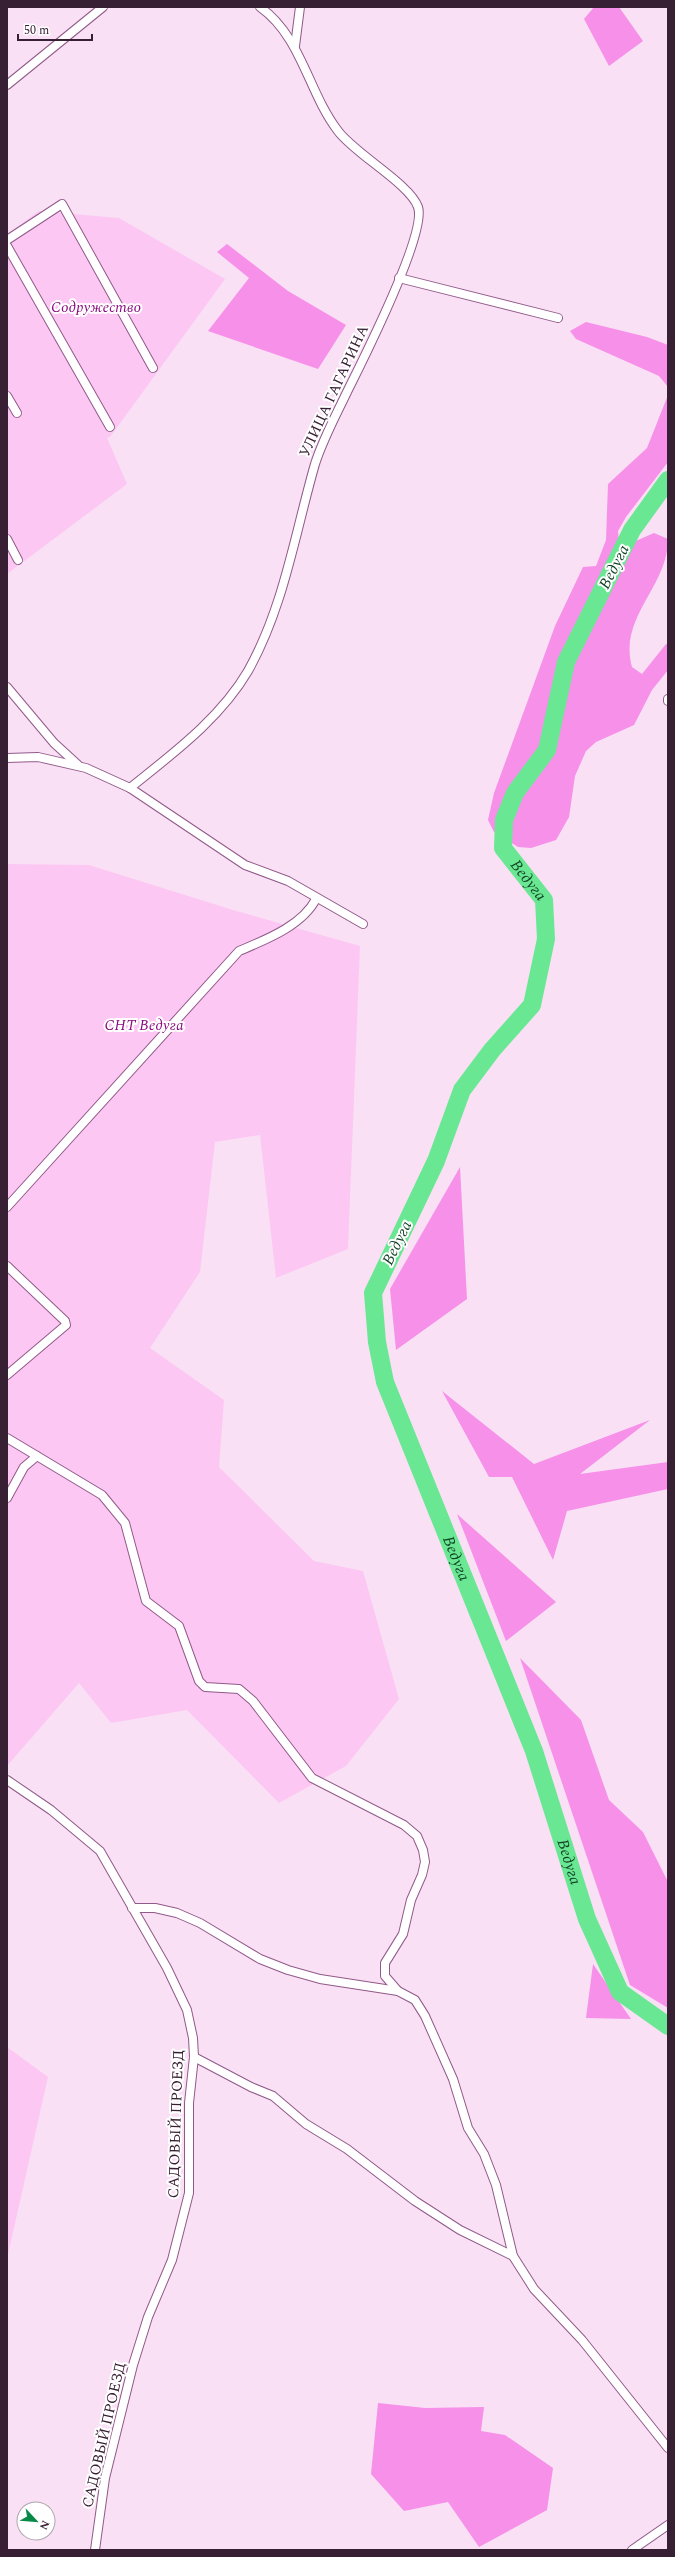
<svg xmlns="http://www.w3.org/2000/svg" width="675" height="2557" font-family="Spectral,serif">
<style>
.green{fill:#fcc8f3}
.forest{fill:#f690e8}
.lines{fill:none;stroke-linecap:round;stroke-linejoin:round}
.river{stroke:#6ae793;stroke-width:18}
.street-casing{stroke:#915989;stroke-width:10}
.street{stroke:#fff;stroke-width:8}
.labels{text-anchor:middle;dominant-baseline:central;stroke-width:4;stroke-linejoin:round;paint-order:stroke}
.park-label{font-size:15px;font-style:italic;fill:#8a0b80;stroke:#fff}
.street-label{font-size:15px;fill:#382034;stroke:#fff}
.water-label{font-size:16px;font-style:italic;fill:#124425;stroke:#fff}
</style>
<rect width="100%" height="100%" fill="#f9e0f5"/>
<g class="green">
<path d="M 39,211 L 119,218 L 225,279 L 110,437 L 107,438 L 127,484 L 7,574 L 7,234 Z"/>
<path d="M 7,864 L 89,865 L 233,910 L 360,946 L 348,1249 L 276,1278 L 260,1135 L 215,1142 L 200,1272 L 150,1348 L 224,1400 L 219,1467 L 314,1561 L 363,1571 L 399,1699 L 346,1766 L 279,1803 L 187,1710 L 111,1723 L 79,1683 L 7,1766 Z"/>
<path d="M 7,2047 L 48,2077 L 7,2259 Z"/>
</g>
<g class="forest">
<path d="M 594,7 L 619,7 L 643,41 L 609,66 L 584,19 Z"/>
<path d="M 227,244 L 288,291 L 346,325 L 318,369 L 208,331 L 249,278 L 217,252 Z"/>
<path d="M 586,322 L 647,337 L 668,345 L 668,387 L 659,376 L 576,339 L 570,331 Z"/>
<path d="M 668,395 L 668,462 L 626,517 L 618,531 L 619,543 L 631,543 L 654,533 L 668,539 C 668,587 618,617 632,667 L 642,674 L 666,644 L 668,645 L 668,670 L 652,690 L 634,725 L 596,742 L 586,751 L 575,776 L 569,817 L 556,840 L 531,848 L 518,847 L 494,832 L 488,820 L 494,793 L 555,626 L 583,567 L 596,566 L 606,540 L 608,484 L 647,448 Z"/>
<path d="M 460,1167 L 467,1299 L 396,1350 L 390,1289 Z"/>
<path d="M 442,1391 L 534,1464 L 650,1420 L 580,1474 L 668,1462 L 668,1489 L 567,1511 L 553,1560 L 512,1477 L 489,1477 Z"/>
<path d="M 457,1514 L 556,1602 L 506,1641 Z"/>
<path d="M 520,1658 L 581,1720 L 609,1800 L 643,1832 L 668,1882 L 668,2008 L 630,1985 Z"/>
<path d="M 593,1964 L 631,2019 L 586,2018 Z"/>
<path d="M 378,2403 L 425,2408 L 484,2407 L 481,2431 L 505,2435 L 553,2468 L 547,2510 L 479,2547 L 448,2502 L 404,2511 L 371,2474 Z"/>
</g>
<g class="lines">
<path class="river" id="s1" d="M 668,480 L 632,530 L 566,662 L 547,750 L 515,793 L 504,820 L 503,848 L 544,900 L 546,939 L 532,1005 L 492,1050 L 462,1090 L 436,1161 L 373,1293 L 377,1342 L 385,1382 L 534,1751 L 587,1919 L 620,1992 L 668,2026"/>
<g class="street-casing">
<g id="street">
<path d="M 295,46 L 300,7"/>
<path d="M 7,85 L 103,7"/>
<path d="M 7,240 L 62,204 L 153,368"/>
<path d="M 7,246 L 110,427"/>
<path d="M 399,278 L 558,318"/>
<path d="M 7,396 L 17,413"/>
<path d="M 7,539 L 18,560"/>
<path d="M 7,687 L 54,743 L 78,765"/>
<path d="M 668,699 L 668,701"/>
<path d="M 7,758 L 38,757 L 86,768 L 130,788 L 245,865 L 288,881 L 363,924"/>
<path d="M 130,788 C 172,754 220,719 248,671 C 284,607 295,533 315,464 C 323,439 336,415 347,392 C 362,362 427,233 418,207 C 410,184 355,154 338,131 C 308,92 302,37 260,7"/>
<path d="M 7,1207 L 239,951 C 265,940 302,926 316,899"/>
<path d="M 7,1266 L 65,1321 L 66,1325 L 7,1375"/>
<path d="M 7,1438 L 102,1495 L 125,1523 L 146,1601 L 179,1626 L 199,1681 L 205,1687 L 239,1689 L 253,1701 L 312,1778 L 404,1825 L 417,1836 L 423,1850 L 425,1862 L 422,1875 L 411,1900 L 403,1934 L 385,1963 L 385,1976 L 398,1991"/>
<path d="M 7,1498 L 24,1467 L 37,1456"/>
<path d="M 7,1780 L 51,1810 L 100,1851 L 167,1968 L 187,2010 L 193,2038 L 194,2057 L 189,2103 L 189,2193 L 172,2260 L 148,2317 L 133,2365 L 105,2478 L 95,2550"/>
<path d="M 132,1908 L 155,1908 L 177,1913 L 200,1923 L 260,1959 L 288,1970 L 320,1979 L 398,1991 L 415,2000 L 425,2016 L 453,2079 L 468,2128 L 484,2154 L 496,2185 L 513,2256 L 534,2289 L 582,2340 L 668,2448"/>
<path d="M 194,2057 L 251,2087 L 273,2096 L 306,2124 L 347,2149 L 415,2201 L 460,2230 L 513,2256"/>
<path d="M 632,2550 L 668,2525"/>
</g>
</g>
<use href="#street" class="street"/>
</g>
<g class="labels">
<g class="park-label">
<text x="96" y="307">Содружество</text>
<text x="144" y="1025">СНТ Ведуга</text>
</g>
<g class="street-label">
<text transform="translate(334 391) rotate(-65)">УЛИЦА ГАГАРИНА</text>
<text transform="translate(176 2124) rotate(-88)">САДОВЫЙ ПРОЕЗД</text>
<text transform="translate(104 2435) rotate(-77)">САДОВЫЙ ПРОЕЗД</text>
</g>
<g class="water-label">
<text transform="translate(614 567) rotate(-63)">Ведуга</text>
<text stroke="none"><textPath href="#s1" startOffset="451">Ведуга</textPath></text>
<text transform="translate(397 1243) rotate(-64)">Ведуга</text>
<text stroke="none"><textPath href="#s1" startOffset="1195">Ведуга</textPath></text>
<text stroke="none"><textPath href="#s1" startOffset="1519">Ведуга</textPath></text>
</g>
</g>
<rect width="675" height="2557" fill="none" stroke="#382034" stroke-width="16"/>
<g transform="translate(36 2521) rotate(116)"><circle r="19" fill="#ffffff" stroke="#afa6ae"/>
<path d="M0-3L7 15L0 10L-7 15Z" fill="#078a47"/>
<text y="-6" font-size="11" font-weight="bold" text-anchor="middle" fill="#382034">N</text>
</g>
<path d="M18 34v6h74v-6" fill="none" stroke="#382034" stroke-width="2"/>
<text x="24" y="34" font-size="12" fill="#382034" stroke="#ffffff" stroke-width="3" paint-order="stroke">50 m</text>
</svg>
